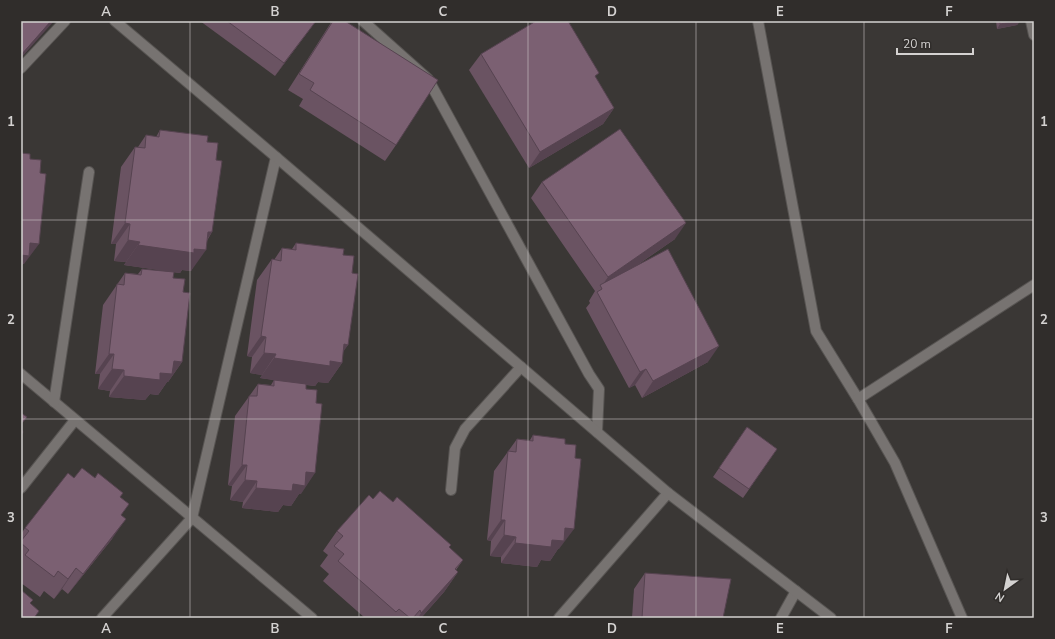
<svg xmlns="http://www.w3.org/2000/svg" width="1055" height="639" font-family="'Nunito Sans',sans-serif">
<style>
.lines{fill:none;stroke-linecap:round;stroke-linejoin:round}
.minor-casing{stroke:#575452;stroke-width:12}
.tertiary-casing{stroke:#575452;stroke-width:12}
.minor{stroke:#777371;stroke-width:10}
.tertiary{stroke:#777371;stroke-width:10}
.wall{fill:#6a5362}
.shaded-wall{fill:#564350}
.building{fill:#7b6072;stroke:#564350}
.grid{fill:none;stroke:#d4d2d1;stroke-width:1;stroke-opacity:0.55}
.neatline{fill:none;stroke:#d4d2d1;stroke-width:1.5}
.grid-label{font-size:13px;text-anchor:middle;font-weight:bold;fill:#d4d2d1}
</style>
<rect width="100%" height="100%" fill="#3a3735"/>
<g class="lines">
<g class="minor-casing">
<g id="minor">
<path d="M 363,21 L 428,79 L 589,374 L 599,389 L 597,432"/>
<path d="M 758,21 L 816,331 L 858,399 L 895,463 L 962,618"/>
<path d="M 1031,21 L 1034,35"/>
<path d="M 21,68 L 65,21"/>
<path d="M 21,374 L 312,618"/>
<path d="M 858,399 L 1034,285"/>
<path d="M 54,402 L 89,172"/>
<path d="M 21,488 L 75,420"/>
<path d="M 451,490 L 455,448 L 465,429 L 521,367"/>
<path d="M 102,618 L 192,518 L 276,157"/>
<path d="M 559,618 L 668,493"/>
<path d="M 781,618 L 796,591"/>
</g>
</g>
<g class="tertiary-casing">
<path id="tertiary" d="M 115,21 L 276,157 L 668,493 L 831,618"/>
</g>
<use href="#minor" class="minor"/>
<use href="#tertiary" class="tertiary"/>
</g>
<g class="wall">
<path d="M 200,21 L 316,21 L 275,76 Z"/>
<path d="M 332,21 L 396,145 L 385,161 L 299,106 L 303,99 L 288,90 Z"/>
<path d="M 996,21 L 1020,21 L 1017,25 L 997,29 Z"/>
<path d="M 481,54 L 596,78 L 614,108 L 603,124 L 529,168 L 469,70 Z"/>
<path d="M 160,130 L 207,142 L 216,160 L 212,232 L 208,239 L 191,271 L 182,270 L 180,273 L 124,265 L 126,262 L 114,261 L 116,244 L 111,244 L 121,167 L 135,147 L 138,147 L 146,135 L 156,137 Z"/>
<path d="M 542,182 L 675,239 L 636,266 L 708,362 L 642,398 L 635,385 L 629,388 L 586,308 L 590,303 L 589,301 L 595,291 L 531,198 Z"/>
<path d="M 296,243 L 343,255 L 352,273 L 348,345 L 343,351 L 342,363 L 328,383 L 318,382 L 315,386 L 306,385 L 301,494 L 299,494 L 291,506 L 283,505 L 278,512 L 242,508 L 243,502 L 230,500 L 232,486 L 228,485 L 235,416 L 258,384 L 271,385 L 274,380 L 260,378 L 262,375 L 250,373 L 252,357 L 247,356 L 257,280 L 272,259 L 274,260 L 282,248 L 292,249 Z"/>
<path d="M 142,269 L 173,278 L 183,292 L 182,362 L 168,382 L 167,382 L 158,395 L 150,394 L 145,400 L 109,397 L 110,391 L 98,389 L 100,374 L 95,374 L 103,305 L 125,273 L 138,274 Z"/>
<path d="M 747,427 L 777,449 L 743,498 L 713,477 Z"/>
<path d="M 533,435 L 559,549 L 558,549 L 550,561 L 541,560 L 537,567 L 501,563 L 501,557 L 490,556 L 491,541 L 487,540 L 494,471 L 517,439 L 530,440 Z"/>
<path d="M 120,497 L 129,504 L 121,515 L 112,539 L 68,594 L 62,589 L 54,599 L 44,591 L 40,597 L 21,583 L 21,534 L 25,528 Z"/>
<path d="M 373,499 L 393,502 L 449,548 L 463,560 L 456,570 L 458,572 L 444,592 L 421,618 L 365,618 L 323,581 L 329,574 L 320,566 L 328,555 L 323,551 L 337,531 Z"/>
<path d="M 645,573 L 723,618 L 632,618 L 634,589 Z"/>
</g>
<g class="shaded-wall">
<path d="M 51,21 L 54,21 L 21,58 L 21,55 Z"/>
<path d="M 316,21 L 275,76 L 284,63 Z"/>
<path d="M 1017,21 L 1020,21 L 1017,25 L 997,29 L 1000,24 Z"/>
<path d="M 614,108 L 603,124 L 529,168 L 540,152 Z"/>
<path d="M 125,223 L 130,224 L 116,244 L 111,244 Z"/>
<path d="M 686,223 L 675,239 L 602,289 L 601,287 L 608,277 Z"/>
<path d="M 208,232 L 212,232 L 200,250 L 206,250 L 191,271 L 182,270 L 180,273 L 124,265 L 138,245 Z"/>
<path d="M 128,240 L 140,242 L 126,262 L 114,261 Z"/>
<path d="M 30,243 L 39,244 L 24,264 L 23,264 L 21,267 L 21,255 Z"/>
<path d="M 261,336 L 266,337 L 252,357 L 247,356 Z"/>
<path d="M 344,344 L 348,345 L 336,362 L 342,363 L 328,383 L 318,382 L 315,386 L 260,378 L 274,358 Z"/>
<path d="M 719,346 L 708,362 L 642,398 L 653,381 Z"/>
<path d="M 264,353 L 276,354 L 262,375 L 250,373 Z"/>
<path d="M 109,354 L 114,354 L 100,374 L 95,374 Z"/>
<path d="M 174,361 L 182,362 L 168,382 L 167,382 L 158,395 L 150,394 L 145,400 L 109,397 L 124,376 L 160,373 Z"/>
<path d="M 112,369 L 124,370 L 110,391 L 98,389 Z"/>
<path d="M 646,369 L 635,385 L 629,388 L 640,372 Z"/>
<path d="M 242,465 L 247,465 L 232,486 L 228,485 Z"/>
<path d="M 306,472 L 315,473 L 301,494 L 299,494 L 291,506 L 283,505 L 278,512 L 242,508 L 256,488 L 293,484 Z"/>
<path d="M 245,480 L 257,481 L 243,502 L 230,500 Z"/>
<path d="M 126,519 L 112,539 L 68,594 L 83,574 Z"/>
<path d="M 501,520 L 505,520 L 491,541 L 487,540 Z"/>
<path d="M 565,528 L 574,529 L 559,549 L 558,549 L 550,561 L 541,560 L 537,567 L 501,563 L 515,543 L 552,540 Z"/>
<path d="M 504,535 L 516,537 L 501,557 L 490,556 Z"/>
<path d="M 76,568 L 62,589 L 54,599 L 68,579 Z"/>
<path d="M 458,572 L 444,592 L 421,618 L 418,618 L 421,613 Z"/>
</g>
<g class="building">
<path d="M 21,21 L 51,21 L 21,55 Z"/>
<path d="M 227,21 L 316,21 L 284,63 Z"/>
<path d="M 333,21 L 345,21 L 438,80 L 396,145 L 310,90 L 314,83 L 299,74 Z"/>
<path d="M 536,21 L 568,21 L 599,73 L 595,76 L 614,108 L 540,152 L 481,54 Z"/>
<path d="M 1000,21 L 1017,21 L 1000,24 Z"/>
<path d="M 620,129 L 686,223 L 608,277 L 542,182 Z"/>
<path d="M 160,130 L 208,136 L 207,142 L 218,143 L 216,160 L 222,161 L 212,232 L 208,232 L 206,250 L 194,249 L 194,253 L 138,245 L 140,242 L 128,240 L 130,224 L 125,223 L 135,147 L 145,148 L 146,135 L 159,137 Z"/>
<path d="M 21,153 L 30,154 L 30,159 L 41,160 L 40,173 L 46,174 L 39,244 L 30,243 L 29,256 L 21,255 Z"/>
<path d="M 296,243 L 344,249 L 343,255 L 354,256 L 352,273 L 358,274 L 348,345 L 344,344 L 342,363 L 330,361 L 330,366 L 274,358 L 276,354 L 264,353 L 266,337 L 261,336 L 272,259 L 281,261 L 282,248 L 296,250 Z"/>
<path d="M 668,249 L 719,346 L 653,381 L 646,369 L 640,372 L 597,292 L 602,289 L 600,285 Z"/>
<path d="M 142,269 L 174,272 L 173,278 L 185,279 L 183,292 L 190,293 L 182,362 L 174,361 L 172,374 L 160,373 L 160,380 L 124,376 L 124,370 L 112,369 L 114,354 L 109,354 L 117,284 L 124,285 L 125,273 L 141,275 Z"/>
<path d="M 274,380 L 306,384 L 306,389 L 317,390 L 316,403 L 322,404 L 315,473 L 306,472 L 305,486 L 293,484 L 292,491 L 256,488 L 257,481 L 245,480 L 247,465 L 242,465 L 249,396 L 257,396 L 258,384 L 274,386 Z"/>
<path d="M 21,413 L 27,417 L 21,424 Z"/>
<path d="M 747,427 L 777,449 L 749,489 L 719,468 Z"/>
<path d="M 21,429 L 23,432 L 21,435 Z"/>
<path d="M 533,435 L 565,439 L 565,444 L 576,445 L 575,458 L 581,459 L 574,529 L 565,528 L 564,541 L 552,540 L 551,547 L 515,543 L 516,537 L 504,535 L 505,520 L 501,520 L 508,451 L 516,452 L 517,439 L 533,441 Z"/>
<path d="M 82,468 L 95,478 L 98,473 L 123,493 L 120,497 L 129,504 L 121,515 L 126,519 L 83,574 L 76,568 L 68,579 L 58,571 L 54,577 L 25,555 L 29,550 L 21,543 L 21,541 L 29,531 L 25,528 L 68,473 L 74,478 Z"/>
<path d="M 380,491 L 393,502 L 397,497 L 451,545 L 449,547 L 463,560 L 455,569 L 458,572 L 421,613 L 420,610 L 413,618 L 410,618 L 399,609 L 396,612 L 338,561 L 344,554 L 334,546 L 343,536 L 337,531 L 369,495 L 373,499 Z"/>
<path d="M 645,573 L 731,579 L 723,618 L 642,618 Z"/>
<path d="M 21,590 L 33,600 L 30,603 L 39,611 L 34,618 L 21,618 Z"/>
</g>
<path class="grid" d="M 190,21 L 190,618M 359,21 L 359,618M 528,21 L 528,618M 696,21 L 696,618M 864,21 L 864,618M 21,220 L 1034,220M 21,419 L 1034,419"/>
<rect width="1055" height="639" fill="none" stroke="#302d2b" stroke-width="44"/>
<g transform="translate(1005 589) rotate(213)" stroke="#302d2b" stroke-width="3" paint-order="stroke">
<path d="M0-3L7 15L0 10L-7 15Z" fill="#d4d2d1"/>
<text y="-6" font-size="11" font-weight="bold" text-anchor="middle" fill="#d4d2d1">N</text>
</g>
<path d="M897 48v6h76v-6" fill="none" stroke="#d4d2d1" stroke-width="2"/>
<text x="903" y="48" font-size="12" fill="#d4d2d1" stroke="#302d2b" stroke-width="3" paint-order="stroke">20 m</text>
<rect x="22" y="22" width="1011" height="595" class="neatline"/>
<g class="grid-label">
<text x="106" y="16">A</text>
<text x="275" y="16">B</text>
<text x="443" y="16">C</text>
<text x="612" y="16">D</text>
<text x="780" y="16">E</text>
<text x="949" y="16">F</text>
<text x="11" y="126">1</text>
<text x="1044" y="126">1</text>
<text x="11" y="324">2</text>
<text x="1044" y="324">2</text>
<text x="11" y="522">3</text>
<text x="1044" y="522">3</text>
<text x="106" y="633">A</text>
<text x="275" y="633">B</text>
<text x="443" y="633">C</text>
<text x="612" y="633">D</text>
<text x="780" y="633">E</text>
<text x="949" y="633">F</text>
</g>
</svg>
